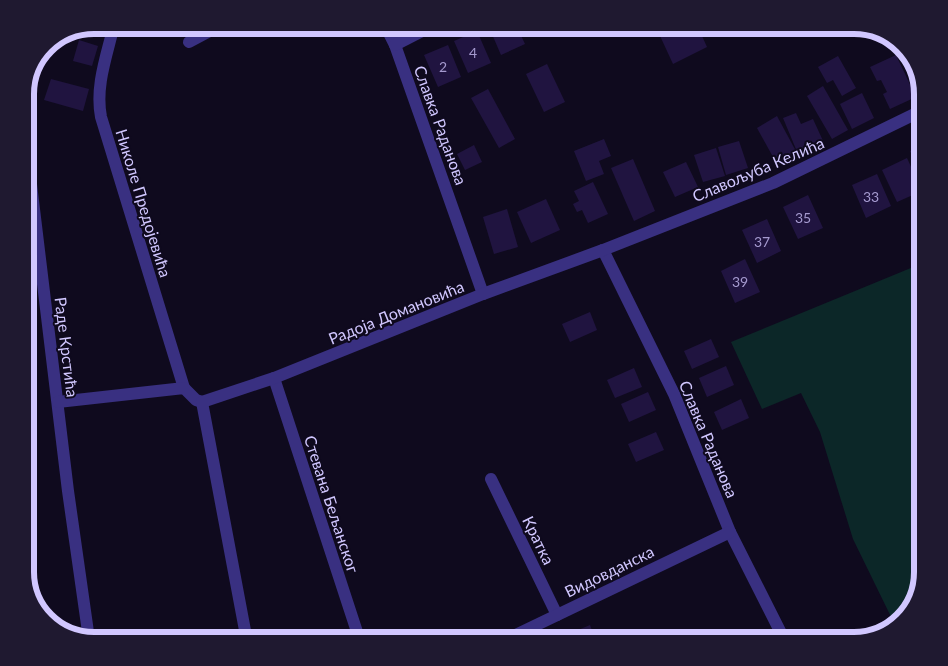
<svg xmlns="http://www.w3.org/2000/svg" width="948" height="666" font-family="Lato,sans-serif">
<style>
.green{fill:#0c2728}
.building{fill:#201440}
.lines{fill:none;stroke-linecap:round;stroke-linejoin:round}
.minor{stroke:#393081;stroke-width:12}
.labels{text-anchor:middle;dominant-baseline:central;stroke-width:4;stroke-linejoin:round;paint-order:stroke}
.number-label{font-size:14px;fill:#a59acf}
.street-label{font-size:16px;fill:#d1c7ff;stroke:#0f0a1e}
.rim{fill:none;stroke:#d1c7ff;stroke-width:6}
</style>
<rect width="100%" height="100%" fill="#0f0a1e"/>
<path class="green" d="M 923,263 L 923,573 L 909,614 L 895,625 L 853,539 L 820,432 L 801,393 L 762,409 L 731,342 Z"/>
<g class="building">
<path d="M 488,25 L 516,25 L 525,44 L 501,55 Z"/>
<path d="M 531,25 L 558,25 L 559,26 L 536,37 Z"/>
<path d="M 655,25 L 697,25 L 707,47 L 673,64 Z"/>
<path d="M 477,31 L 491,63 L 468,73 L 454,41 Z"/>
<path d="M 79,40 L 98,46 L 92,66 L 73,61 Z"/>
<path d="M 448,45 L 461,77 L 438,87 L 424,55 Z"/>
<path d="M 896,55 L 916,97 L 890,109 L 883,94 L 887,92 L 881,80 L 877,81 L 870,67 Z"/>
<path d="M 838,56 L 856,88 L 842,96 L 833,80 L 827,83 L 818,67 Z"/>
<path d="M 547,64 L 565,102 L 544,112 L 526,74 Z"/>
<path d="M 51,79 L 89,89 L 83,111 L 44,100 Z"/>
<path d="M 823,86 L 848,130 L 832,139 L 807,96 Z"/>
<path d="M 488,89 L 515,139 L 499,148 L 471,98 Z"/>
<path d="M 862,93 L 874,118 L 852,129 L 840,104 Z"/>
<path d="M 796,113 L 801,124 L 813,119 L 824,143 L 798,154 L 783,118 Z"/>
<path d="M 777,116 L 798,155 L 778,166 L 757,128 Z"/>
<path d="M 604,139 L 611,156 L 599,161 L 604,174 L 586,181 L 574,151 Z"/>
<path d="M 739,141 L 748,168 L 726,175 L 718,147 Z"/>
<path d="M 474,145 L 482,162 L 465,170 L 457,154 Z"/>
<path d="M 923,145 L 923,178 L 910,151 Z"/>
<path d="M 716,148 L 725,176 L 703,182 L 694,155 Z"/>
<path d="M 907,158 L 922,191 L 897,202 L 882,170 Z"/>
<path d="M 633,159 L 655,211 L 634,221 L 611,168 Z"/>
<path d="M 686,162 L 698,187 L 675,197 L 663,172 Z"/>
<path d="M 877,174 L 891,206 L 866,218 L 852,185 Z"/>
<path d="M 593,182 L 608,214 L 588,223 L 582,210 L 577,212 L 573,204 L 579,201 L 574,191 Z"/>
<path d="M 808,195 L 823,228 L 798,239 L 783,207 Z"/>
<path d="M 546,199 L 560,230 L 531,243 L 517,212 Z"/>
<path d="M 507,209 L 518,247 L 494,254 L 483,217 Z"/>
<path d="M 767,219 L 781,251 L 757,263 L 742,230 Z"/>
<path d="M 745,259 L 760,292 L 735,303 L 721,271 Z"/>
<path d="M 590,312 L 597,330 L 570,342 L 562,324 Z"/>
<path d="M 711,339 L 719,357 L 692,369 L 684,351 Z"/>
<path d="M 726,366 L 734,385 L 707,397 L 699,378 Z"/>
<path d="M 634,368 L 642,387 L 615,398 L 607,380 Z"/>
<path d="M 648,392 L 656,410 L 629,422 L 621,404 Z"/>
<path d="M 741,399 L 749,418 L 722,430 L 714,412 Z"/>
<path d="M 656,432 L 664,450 L 636,462 L 628,444 Z"/>
<path d="M 590,625 L 596,641 L 566,641 L 564,636 Z"/>
</g>
<g class="lines">
<g class="minor">
<path d="M 114,25 C 107,55 95,86 101,117 L 184,388"/>
<path d="M 385,25 L 395,45 L 483,294"/>
<path d="M 189,42 L 221,25"/>
<path d="M 395,45 L 434,25"/>
<path d="M 25,171 L 30,176 L 68,491 L 89,639"/>
<path d="M 603,250 L 674,394 L 730,532 L 785,641"/>
<path d="M 274,378 L 360,641"/>
<path d="M 58,402 L 184,388 L 196,400 L 202,402"/>
<path d="M 491,479 L 557,615"/>
<path d="M 247,641 L 202,402 L 274,378 L 483,294 L 603,250 L 773,183 L 923,110"/>
<path d="M 503,641 L 730,532"/>
</g>
</g>
<g class="labels">
<g class="number-label">
<text x="473" y="52">4</text>
<text x="443" y="66">2</text>
<text x="871" y="196">33</text>
<text x="803" y="217">35</text>
<text x="762" y="241">37</text>
<text x="740" y="281">39</text>
</g>
<g class="street-label">
<text transform="translate(441 125) rotate(70)">Славка Раданова</text>
<text transform="translate(758 169) rotate(-23)">Славољуба Келића</text>
<text transform="translate(144 203) rotate(73)">Николе Предојевића</text>
<text transform="translate(396 312) rotate(-22)">Радоја Домановића</text>
<text transform="translate(67 347) rotate(83)">Раде Крстића</text>
<text transform="translate(709 439) rotate(67)">Славка Раданова</text>
<text transform="translate(332 504) rotate(72)">Стевана Бељанског</text>
<text transform="translate(539 540) rotate(64)">Кратка</text>
<text transform="translate(609 571) rotate(-26)">Видовданска</text>
</g>
</g>
<path d="M0 0H948V666H0ZM94 34H854A60 60 0 0 1 914 94V572A60 60 0 0 1 854 632H94A60 60 0 0 1 34 572V94A60 60 0 0 1 94 34Z" fill="#1f1930" fill-rule="evenodd"/>
<path class="rim" d="M94 34H854A60 60 0 0 1 914 94V572A60 60 0 0 1 854 632H94A60 60 0 0 1 34 572V94A60 60 0 0 1 94 34Z"/>
</svg>
